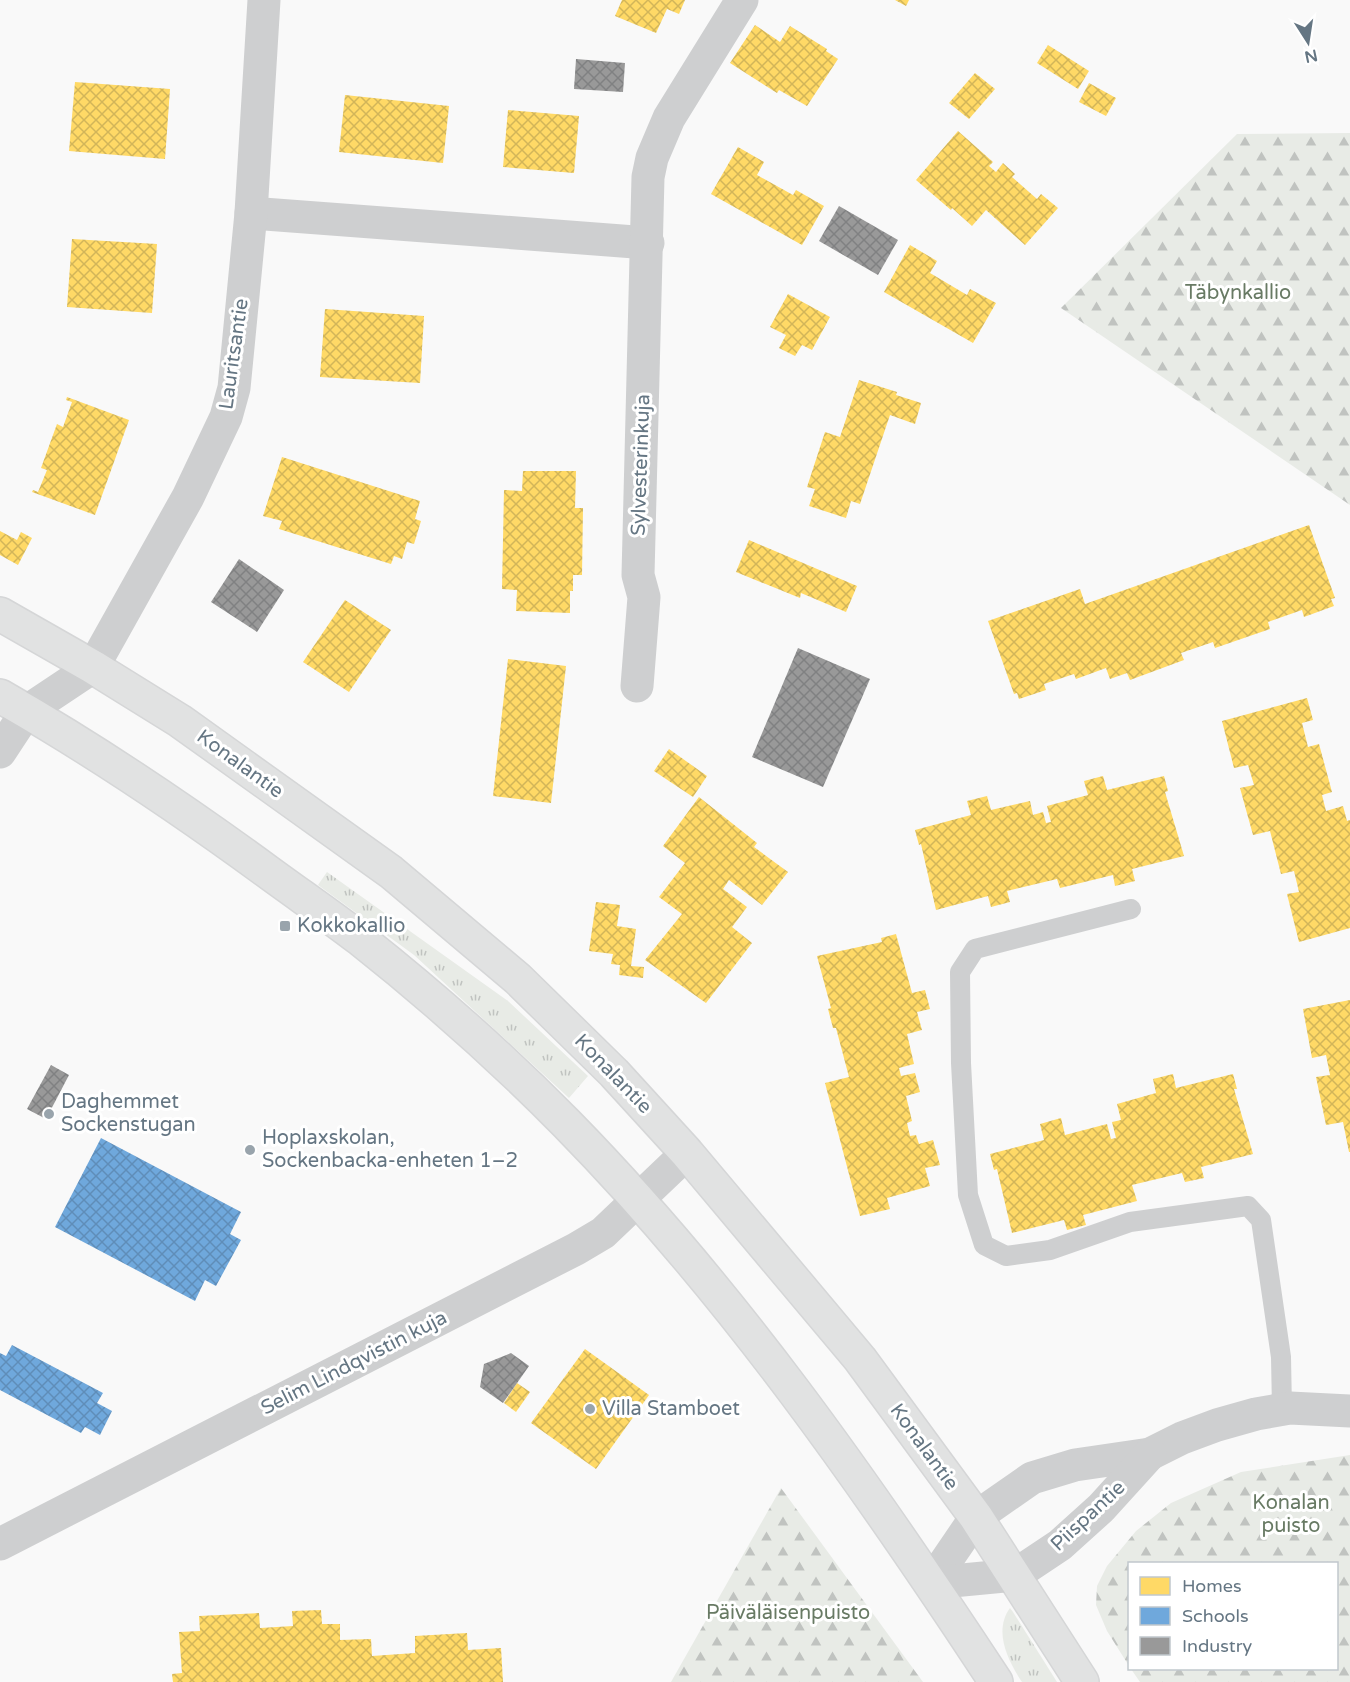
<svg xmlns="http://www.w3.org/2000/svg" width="1350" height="1682" font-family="'Varela Round',sans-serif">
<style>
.grass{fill:url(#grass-tufts)}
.forest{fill:url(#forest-firs)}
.homes{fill:url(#homes-cross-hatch)}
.schools{fill:url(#schools-cross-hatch)}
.industry{fill:url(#industry-cross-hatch)}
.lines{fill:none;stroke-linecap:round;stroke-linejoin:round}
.secondary-casing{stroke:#d5d6d7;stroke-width:36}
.service{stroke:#cecfd0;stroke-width:20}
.minor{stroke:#cecfd0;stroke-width:33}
.secondary{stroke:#e1e2e2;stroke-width:33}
.poi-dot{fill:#99a4ac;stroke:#fff;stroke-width:2}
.labels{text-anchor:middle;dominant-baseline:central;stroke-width:6;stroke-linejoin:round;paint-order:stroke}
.park-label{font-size:20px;fill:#687a64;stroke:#fff}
.street-label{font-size:20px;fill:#657683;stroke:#fff}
.poi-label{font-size:20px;fill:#657683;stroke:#fff;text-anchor:start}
</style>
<defs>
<pattern id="grass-tufts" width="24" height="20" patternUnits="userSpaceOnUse" patternTransform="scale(1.5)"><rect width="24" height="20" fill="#e8ebe6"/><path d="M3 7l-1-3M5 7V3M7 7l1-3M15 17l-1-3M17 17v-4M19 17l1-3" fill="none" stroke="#c0c3c0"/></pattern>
<pattern id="forest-firs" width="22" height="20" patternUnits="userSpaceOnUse" patternTransform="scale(1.5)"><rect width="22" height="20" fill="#e8ebe6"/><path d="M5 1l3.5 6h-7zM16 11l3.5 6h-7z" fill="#c0c3c0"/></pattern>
<pattern id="homes-cross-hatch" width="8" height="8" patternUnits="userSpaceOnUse" patternTransform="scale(1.5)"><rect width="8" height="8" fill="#ffd966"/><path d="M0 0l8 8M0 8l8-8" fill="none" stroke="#d2b559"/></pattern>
<pattern id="schools-cross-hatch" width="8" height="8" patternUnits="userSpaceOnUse" patternTransform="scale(1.5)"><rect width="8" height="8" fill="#6fa8dc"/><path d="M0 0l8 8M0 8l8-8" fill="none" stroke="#5f8db8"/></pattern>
<pattern id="industry-cross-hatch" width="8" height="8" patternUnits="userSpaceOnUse" patternTransform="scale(1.5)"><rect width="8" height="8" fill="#999"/><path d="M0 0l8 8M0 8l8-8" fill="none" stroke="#808182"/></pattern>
</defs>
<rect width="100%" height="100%" fill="#f9f9f9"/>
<g class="grass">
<path d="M 327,872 L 508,1001 L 588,1076 L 569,1098 L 414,955 L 318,885 Z"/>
<path d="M 1010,1608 L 1013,1612 L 1057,1682 L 1022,1682 C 1008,1661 993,1631 1010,1608 Z"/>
</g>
<g class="forest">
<path d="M 1350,133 L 1350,505 L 1061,308 L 1237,134 Z"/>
<path d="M 1350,1455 L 1350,1682 L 1140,1682 L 1131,1669 L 1336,1668 L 1336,1564 L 1130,1564 L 1129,1666 L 1107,1631 L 1096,1605 L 1097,1586 L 1107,1566 L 1136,1531 L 1171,1503 L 1241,1472 Z"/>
<path d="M 781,1488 L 923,1682 L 671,1682 Z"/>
</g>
<g class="homes">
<path d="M 622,0 L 685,0 L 679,14 L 667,9 L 656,33 L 615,16 Z"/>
<path d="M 895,0 L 909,0 L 906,6 Z"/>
<path d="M 755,25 L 780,42 L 790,26 L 827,49 L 826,51 L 838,59 L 807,106 L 779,90 L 777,93 L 730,63 Z"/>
<path d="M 1048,45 L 1089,71 L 1078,89 L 1037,63 Z"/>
<path d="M 975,73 L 995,89 L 969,119 L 949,103 Z"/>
<path d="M 75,82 L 170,89 L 165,159 L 69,151 Z"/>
<path d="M 1089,83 L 1116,98 L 1106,116 L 1079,102 Z"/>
<path d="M 345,95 L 449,106 L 443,163 L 339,152 Z"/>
<path d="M 508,110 L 579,116 L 574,173 L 503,167 Z"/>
<path d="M 958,131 L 993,162 L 989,166 L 996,172 L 1003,163 L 1015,174 L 1012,177 L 1037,199 L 1041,194 L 1058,208 L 1025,245 L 986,210 L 972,226 L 952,208 L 951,210 L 916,180 Z"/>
<path d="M 738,147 L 764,162 L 757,175 L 793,195 L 796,190 L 824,206 L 802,245 L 711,194 Z"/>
<path d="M 72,239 L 157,244 L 152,313 L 67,307 Z"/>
<path d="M 910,245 L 937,261 L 930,273 L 967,295 L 970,289 L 996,303 L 973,343 L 884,292 Z"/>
<path d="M 788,294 L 830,317 L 812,350 L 802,345 L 795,356 L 779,348 L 786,335 L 770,327 Z"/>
<path d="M 325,309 L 424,316 L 420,383 L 320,377 Z"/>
<path d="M 859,380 L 897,392 L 896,395 L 921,403 L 915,424 L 890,415 L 860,504 L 851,501 L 846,518 L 809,506 L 815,489 L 807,487 L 825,432 L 840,437 Z"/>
<path d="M 67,397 L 129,420 L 95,515 L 32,492 L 33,490 L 38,492 L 47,470 L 41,468 L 57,424 L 63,427 L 72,402 L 66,400 Z"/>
<path d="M 282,457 L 420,501 L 415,519 L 421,521 L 414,544 L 407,542 L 402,559 L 394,556 L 391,564 L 279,529 L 282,521 L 263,516 Z"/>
<path d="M 523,471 L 576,471 L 575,508 L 583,508 L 582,575 L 573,575 L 573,591 L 570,591 L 570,613 L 516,611 L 517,590 L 502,589 L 504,490 L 522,491 Z"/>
<path d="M 1309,525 L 1335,598 L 1331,599 L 1334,606 L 1304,617 L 1302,610 L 1268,622 L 1270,629 L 1215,648 L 1213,642 L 1181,653 L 1184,660 L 1130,680 L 1127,673 L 1110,679 L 1106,668 L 1076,679 L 1074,674 L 1044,684 L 1046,690 L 1019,699 L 1017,693 L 1014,694 L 988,621 L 1080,589 L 1085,604 Z"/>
<path d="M 0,531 L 17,540 L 21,532 L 32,538 L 18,565 L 0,555 Z"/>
<path d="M 749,540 L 857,586 L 846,612 L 801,593 L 800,598 L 736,572 Z"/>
<path d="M 345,600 L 391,630 L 349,692 L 303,662 Z"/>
<path d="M 508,659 L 566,666 L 551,803 L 493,796 Z"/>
<path d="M 1307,698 L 1313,720 L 1302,723 L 1308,747 L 1319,744 L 1332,792 L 1322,795 L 1326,811 L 1343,806 L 1347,821 L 1350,820 L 1350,928 L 1299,942 L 1287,894 L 1299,892 L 1294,871 L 1281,874 L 1270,831 L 1253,835 L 1240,788 L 1254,785 L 1248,765 L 1234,768 L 1222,721 Z"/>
<path d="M 669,749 L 707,776 L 693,797 L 654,771 Z"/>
<path d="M 1103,776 L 1107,790 L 1164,776 L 1168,791 L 1165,792 L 1184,856 L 1132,869 L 1135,881 L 1115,886 L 1113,875 L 1060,888 L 1057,879 L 1007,891 L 1010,902 L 991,907 L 988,896 L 936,910 L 921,844 L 919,845 L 915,830 L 971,815 L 967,801 L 987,796 L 991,810 L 1030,801 L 1033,815 L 1043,812 L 1046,823 L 1051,822 L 1047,806 L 1088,795 L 1084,781 Z"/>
<path d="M 699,797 L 757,843 L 754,847 L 788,872 L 762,905 L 729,880 L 723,889 L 747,907 L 732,927 L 752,943 L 706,1003 L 645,960 L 682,914 L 659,897 L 685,863 L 663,846 Z"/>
<path d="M 596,902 L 620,905 L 617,926 L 636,929 L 631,966 L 644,967 L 643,978 L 619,975 L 620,965 L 611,964 L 613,954 L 589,951 Z"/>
<path d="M 896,934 L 912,993 L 925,990 L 930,1009 L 917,1012 L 922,1030 L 907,1034 L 914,1064 L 899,1068 L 901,1076 L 915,1073 L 920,1092 L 906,1096 L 912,1121 L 907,1123 L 910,1136 L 916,1135 L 919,1144 L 933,1140 L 940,1165 L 925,1168 L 930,1186 L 887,1198 L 890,1209 L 860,1216 L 825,1083 L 849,1077 L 836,1028 L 833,1028 L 828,1009 L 831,1008 L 817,956 L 882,942 L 881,938 Z"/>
<path d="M 1350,1000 L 1350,1152 L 1349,1152 L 1343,1122 L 1326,1125 L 1316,1077 L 1330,1075 L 1326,1055 L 1312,1058 L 1303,1009 Z"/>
<path d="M 1173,1074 L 1176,1088 L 1233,1074 L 1237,1089 L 1234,1089 L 1253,1154 L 1201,1167 L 1204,1178 L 1185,1182 L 1182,1173 L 1132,1185 L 1137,1201 L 1083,1215 L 1086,1225 L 1067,1230 L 1064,1220 L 1012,1233 L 997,1169 L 994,1170 L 990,1154 L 1044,1140 L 1040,1124 L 1061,1118 L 1065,1135 L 1107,1124 L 1111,1139 L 1116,1138 L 1112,1122 L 1121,1120 L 1117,1104 L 1156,1093 L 1153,1079 Z"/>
<path d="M 585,1349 L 649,1395 L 596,1469 L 531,1423 Z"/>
<path d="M 517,1383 L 530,1392 L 516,1412 L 504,1403 Z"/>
<path d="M 321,1610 L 322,1624 L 340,1624 L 340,1640 L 371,1639 L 372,1656 L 415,1653 L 415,1636 L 467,1633 L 468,1650 L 501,1648 L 503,1682 L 173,1682 L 172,1674 L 182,1673 L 179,1632 L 200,1631 L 199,1616 L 259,1613 L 260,1628 L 293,1626 L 292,1611 Z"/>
</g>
<g class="schools">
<path d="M 101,1138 L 241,1212 L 230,1234 L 241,1240 L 216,1286 L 205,1280 L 195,1301 L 55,1227 Z"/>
<path d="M 12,1345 L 103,1393 L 97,1403 L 112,1411 L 100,1435 L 85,1427 L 81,1433 L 0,1390 L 0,1353 L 6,1356 Z"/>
</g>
<g class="industry">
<path d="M 576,59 L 625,63 L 623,92 L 574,89 Z"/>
<path d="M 839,206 L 898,240 L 878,275 L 819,241 Z"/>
<path d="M 239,559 L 284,590 L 257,632 L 211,602 Z"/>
<path d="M 798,648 L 870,679 L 823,787 L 752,757 Z"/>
<path d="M 51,1065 L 69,1075 L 46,1119 L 27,1109 Z"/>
<path d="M 511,1353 L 529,1366 L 503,1403 L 480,1387 L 484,1364 Z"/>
</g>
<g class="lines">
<g class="secondary-casing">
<g id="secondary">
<path d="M 0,614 L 93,667 L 180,721 L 391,872 L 518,979 L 614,1073 L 687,1153 L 860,1359 L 976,1517 L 1082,1682"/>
<path d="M 0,696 C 93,749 182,809 268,872 C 298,894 330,916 360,939 C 432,996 502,1058 567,1124 C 731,1291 868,1487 996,1682"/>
</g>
</g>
<path class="service" d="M 1131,909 L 975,949 L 960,972 L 961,1063 L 968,1195 L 984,1245 L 1006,1256 L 1050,1250 L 1130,1222 L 1248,1206 L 1261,1220 L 1281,1357 L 1282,1409"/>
<g class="minor">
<path d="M 251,213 L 648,243"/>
<path d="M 637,686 L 644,597 L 638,575 L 648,177 L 652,158 L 669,118 L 742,0"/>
<path d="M 0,752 L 27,711 L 93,667 L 188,497 L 226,417 L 234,388 L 251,213 L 264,0"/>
<path d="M 0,1544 L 576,1249 L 603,1233 L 687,1153"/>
<path d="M 931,1583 L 976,1517 L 1032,1478 L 1075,1465 L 1150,1454 L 1182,1438 L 1217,1425 L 1256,1414 L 1290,1408 L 1350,1411"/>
<path d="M 931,1583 L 1015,1575 L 1060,1545 L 1101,1508 L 1150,1454"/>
</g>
<use href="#secondary" class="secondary"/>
</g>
<g class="poi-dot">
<rect x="279" y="920" width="12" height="12" rx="3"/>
<circle cx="49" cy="1114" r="6"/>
<circle cx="250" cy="1150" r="6"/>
<circle cx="590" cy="1409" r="6"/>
</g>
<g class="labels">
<g class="park-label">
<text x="1238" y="293">Täbynkallio</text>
<text x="1291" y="1503">Konalan<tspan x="1291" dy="23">puisto</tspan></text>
<text x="788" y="1613">Päiväläisenpuisto</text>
</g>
<g class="street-label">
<text transform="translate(234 354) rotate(-82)">Lauritsantie</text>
<text transform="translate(641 465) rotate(-88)">Sylvesterinkuja</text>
<text transform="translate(240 764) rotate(36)">Konalantie</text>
<text transform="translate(613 1074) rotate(46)">Konalantie</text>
<text transform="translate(354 1363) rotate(-27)">Selim Lindqvistin kuja</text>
<text transform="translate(924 1447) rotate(54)">Konalantie</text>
<text transform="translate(1088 1516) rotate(-43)">Piispantie</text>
</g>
<g class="poi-label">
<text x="297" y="926">Kokkokallio</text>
<text x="61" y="1102">Daghemmet<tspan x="61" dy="23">Sockenstugan</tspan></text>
<text x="262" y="1138">Hoplaxskolan,<tspan x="262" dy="23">Sockenbacka-enheten 1–2</tspan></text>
<text x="602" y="1409">Villa Stamboet</text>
</g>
</g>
<rect x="1128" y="1562" width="210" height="108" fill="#ffffff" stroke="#c1c8cd" stroke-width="1.5"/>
<rect x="1140" y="1577" width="30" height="18" fill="#ffd966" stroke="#c1c8cd" stroke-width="1.5"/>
<text x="1182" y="1592" font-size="18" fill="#657683">Homes</text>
<rect x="1140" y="1607" width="30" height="18" fill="#6fa8dc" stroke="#c1c8cd" stroke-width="1.5"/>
<text x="1182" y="1622" font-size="18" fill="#657683">Schools</text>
<rect x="1140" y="1637" width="30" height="18" fill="#999999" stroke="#c1c8cd" stroke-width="1.5"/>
<text x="1182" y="1652" font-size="18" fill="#657683">Industry</text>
<g transform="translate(1308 42) rotate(168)" stroke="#ffffff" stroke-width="4.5" paint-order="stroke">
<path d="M0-4.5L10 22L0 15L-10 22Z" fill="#657683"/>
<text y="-9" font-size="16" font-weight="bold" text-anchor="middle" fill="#657683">N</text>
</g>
</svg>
